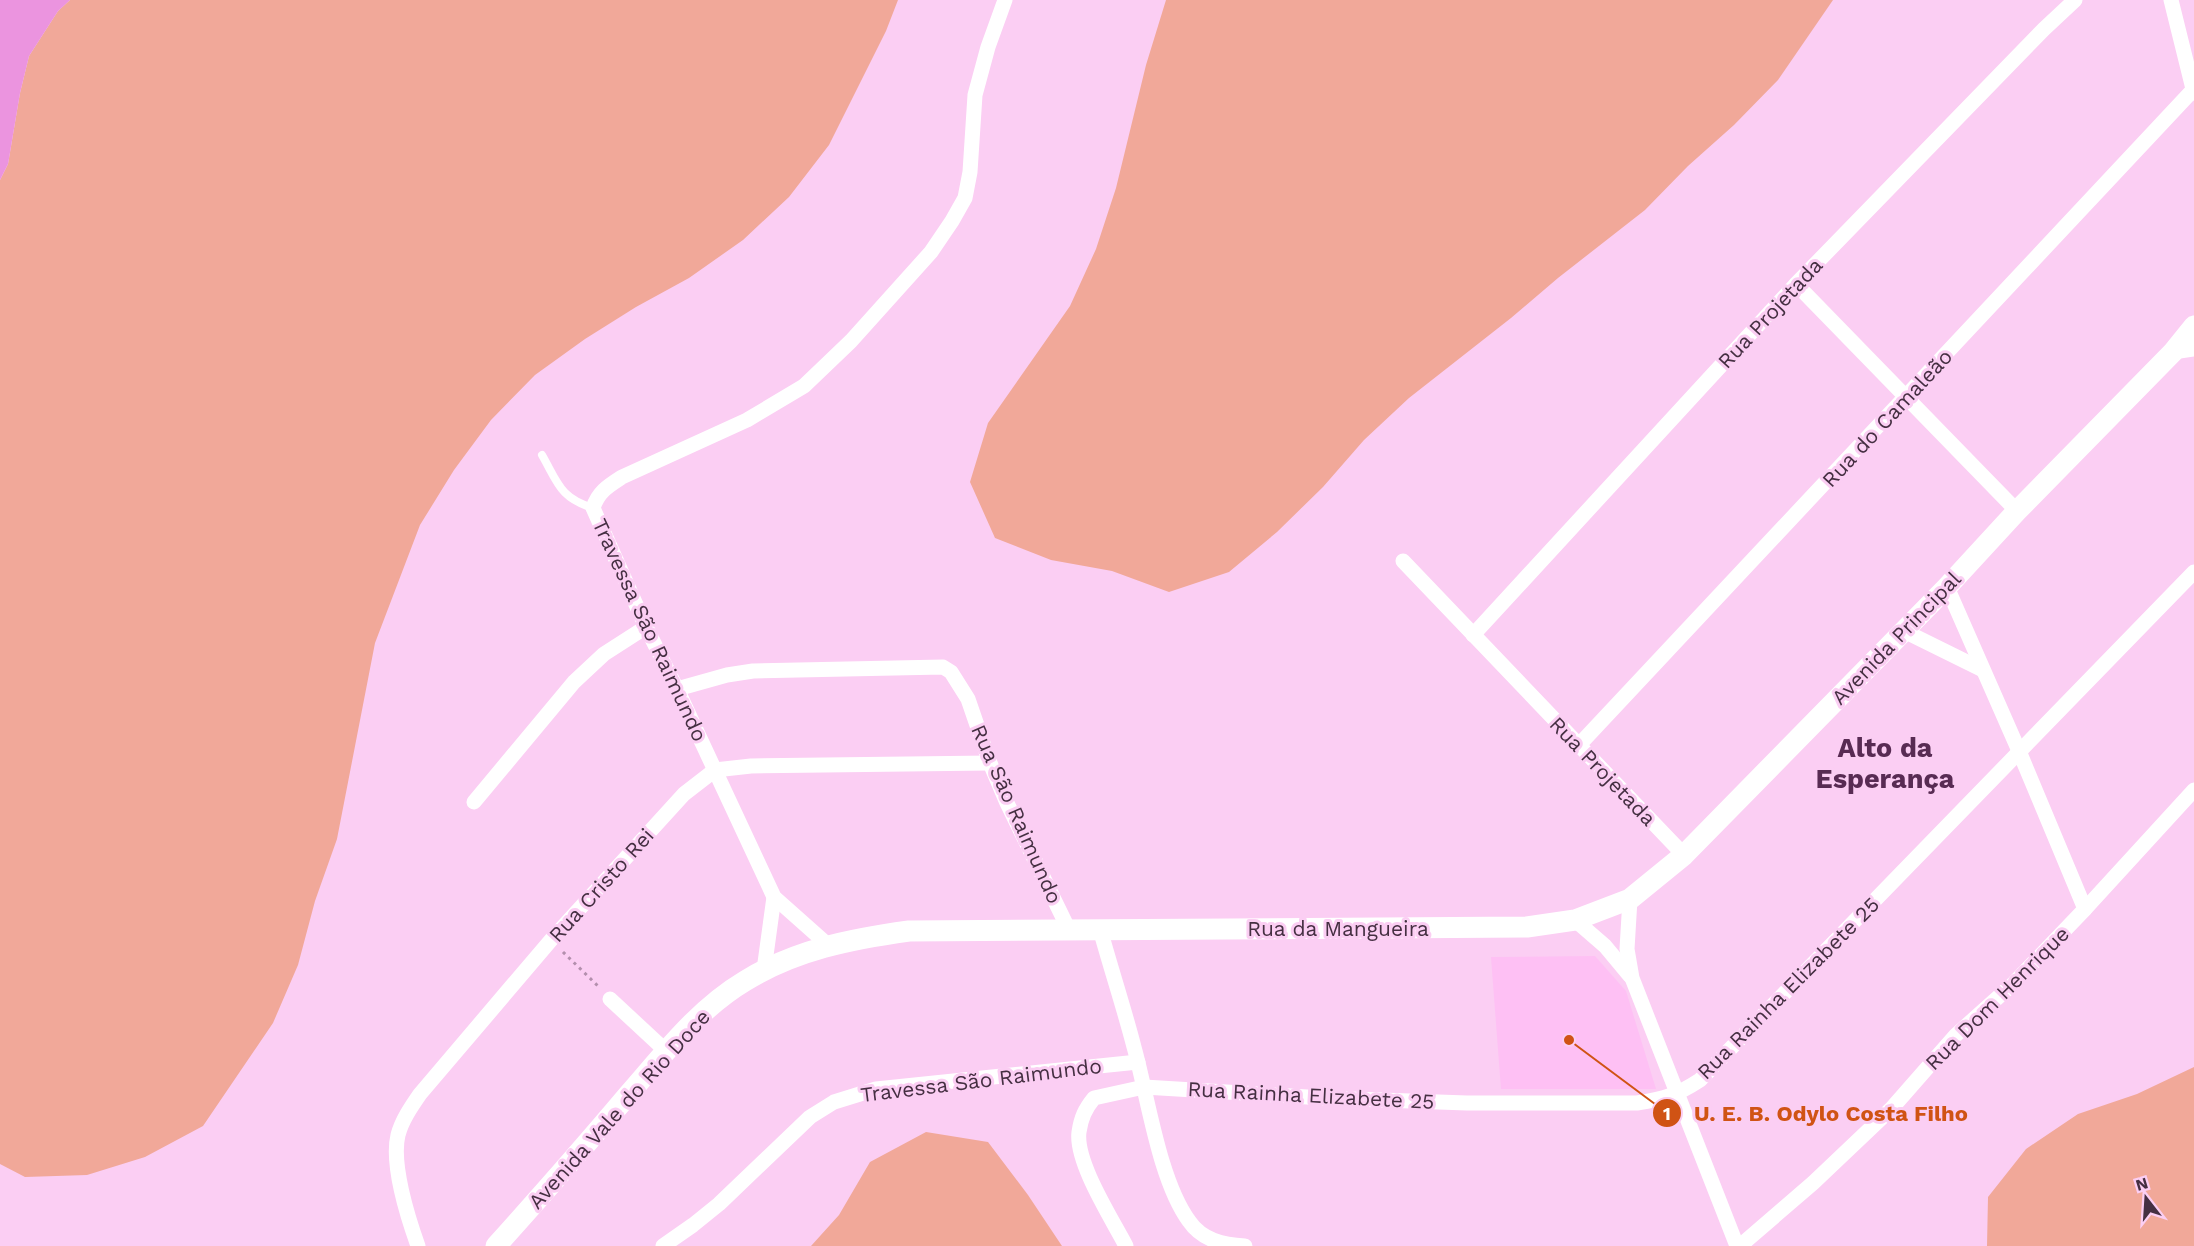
<svg xmlns="http://www.w3.org/2000/svg" width="2194" height="1246" font-family="'Work Sans',sans-serif">
<style>
.built{fill:#fec0f4}
.green{fill:#f1a899}
.water{fill:#eb94df}
.lines{fill:none;stroke-linecap:round;stroke-linejoin:round}
.path{stroke:#b38fad;stroke-width:3;stroke-dasharray:3 4.5;stroke-linecap:butt}
.lane{stroke:#fff;stroke-width:8}
.street{stroke:#fff;stroke-width:15}
.secondary{stroke:#fff;stroke-width:21}
.labels{text-anchor:middle;dominant-baseline:central;stroke-width:6;stroke-linejoin:round;paint-order:stroke}
.street-label{font-size:21px;fill:#452f42;stroke:#fbcef3}
.district-label{font-size:27px;font-weight:bold;fill:#582b53;stroke:#fbcef3}
.leader{fill:none;stroke:#d05314;stroke-width:2}
.callout-dot{fill:#d05314;stroke:#fbcef3;stroke-width:2}
.mark-label{font-size:18px;text-anchor:middle;font-weight:bold;fill:#fff}
.callout-label{font-size:22px;text-anchor:middle;font-weight:bold;fill:#d05314;stroke:#fbcef3;stroke-width:6;stroke-linejoin:round;paint-order:stroke}
</style>
<rect width="100%" height="100%" fill="#fbcef3"/>
<path class="built" d="M 1595,956 L 1626,991 L 1656,1089 L 1501,1089 L 1491,957 Z"/>
<g class="green">
<path d="M 70,0 L 898,0 L 886,31 L 829,145 L 789,197 L 743,240 L 689,278 L 636,307 L 585,339 L 535,375 L 491,420 L 454,470 L 420,525 L 375,643 L 337,839 L 315,901 L 298,965 L 273,1023 L 203,1126 L 145,1157 L 87,1175 L 25,1177 L 0,1164 L 0,180 L 8,164 L 20,93 L 29,56 L 58,11 Z"/>
<path d="M 1166,0 L 1833,0 L 1778,80 L 1734,125 L 1688,166 L 1645,210 L 1558,278 L 1511,318 L 1409,398 L 1364,440 L 1323,487 L 1277,532 L 1229,572 L 1169,592 L 1112,571 L 1051,560 L 995,538 L 970,482 L 988,423 L 1070,306 L 1096,249 L 1116,188 L 1146,65 Z"/>
<path d="M 2194,1067 L 2194,1246 L 1987,1246 L 1988,1197 L 2026,1149 L 2078,1114 L 2137,1094 Z"/>
<path d="M 926,1132 L 988,1142 L 1028,1195 L 1062,1246 L 811,1246 L 839,1215 L 870,1162 Z"/>
</g>
<path class="water" d="M 0,0 L 70,0 L 58,11 L 29,56 L 20,93 L 8,164 L 0,180 Z"/>
<g class="lines">
<path class="path" d="M 563,952 L 599,987"/>
<path class="lane" d="M 542,455 C 558,483 560,498 593,508"/>
<g class="street">
<path d="M 2171,0 L 2194,93"/>
<path d="M 1796,284 L 2017,511"/>
<path d="M 2173,352 L 2194,349"/>
<path d="M 1403,561 L 1684,855"/>
<path d="M 1947,587 L 2019,751 L 2085,909"/>
<path d="M 1904,631 L 1983,670"/>
<path d="M 1473,635 L 1796,284 L 2044,29 L 2075,0"/>
<path d="M 677,689 L 727,675 L 753,671 L 943,667 L 951,672 L 968,699 L 990,763 L 1007,803 L 1068,928"/>
<path d="M 1579,745 L 2193,90"/>
<path d="M 474,802 L 574,682 L 604,654 L 646,627"/>
<path d="M 1630,899 L 1627,949 L 1632,978 L 1737,1246"/>
<path d="M 1575,920 L 1605,946 L 1630,976"/>
<path d="M 1100,929 C 1111,969 1124,1008 1134,1047 C 1148,1097 1159,1180 1189,1221 C 1202,1240 1223,1245 1245,1246"/>
<path d="M 828,945 L 774,897 L 677,689 L 646,627 L 593,508 C 598,492 608,486 622,477 L 747,420 L 804,386 L 851,341 L 931,252 L 952,221 L 965,198 L 970,172 L 975,95 L 988,47 L 1005,0"/>
<path d="M 764,970 L 774,897"/>
<path d="M 610,999 L 666,1051"/>
<path d="M 418,1246 C 408,1218 391,1164 398,1135 C 402,1120 411,1107 420,1094 L 551,940 L 684,794 L 715,770 L 751,766 L 990,763"/>
<path d="M 663,1246 L 693,1225 L 719,1204 L 810,1117 L 834,1102 L 876,1089 L 1138,1062"/>
<path d="M 1126,1246 C 1112,1219 1075,1162 1079,1132 C 1081,1118 1085,1109 1094,1098 L 1144,1087 L 1324,1098 L 1467,1103 L 1637,1103 C 1664,1099 1677,1095 1700,1080 L 2194,572"/>
<path d="M 1740,1246 L 1813,1183 L 1892,1108 L 1956,1035 L 2014,983 L 2085,909 L 2194,790"/>
</g>
<path class="secondary" d="M 496,1246 C 541,1196 585,1146 628,1095 C 664,1054 698,1009 745,981 C 795,950 851,939 909,931 L 1527,927 L 1575,920 L 1630,899 L 1684,855 L 1947,587 L 2017,511 L 2173,352 L 2194,326"/>
</g>
<g class="labels">
<g class="street-label">
<text transform="translate(1770 313) rotate(-47)">Rua Projetada</text>
<text transform="translate(1887 418) rotate(-47)">Rua do Camaleão</text>
<text transform="translate(650 630) rotate(65)">Travessa São Raimundo</text>
<text transform="translate(1896 638) rotate(-46)">Avenida Principal</text>
<text transform="translate(1603 771) rotate(46)">Rua Projetada</text>
<text transform="translate(1017 814) rotate(66)">Rua São Raimundo</text>
<text transform="translate(601 885) rotate(-48)">Rua Cristo Rei</text>
<text x="1338" y="928">Rua da Mangueira</text>
<text transform="translate(1788 988) rotate(-45)">Rua Rainha Elizabete 25</text>
<text transform="translate(1997 998) rotate(-45)">Rua Dom Henrique</text>
<text transform="translate(981 1080) rotate(-7)">Travessa São Raimundo</text>
<text transform="translate(1311 1095) rotate(3)">Rua Rainha Elizabete 25</text>
<text transform="translate(619 1109) rotate(-48)">Avenida Vale do Rio Doce</text>
</g>
<g class="district-label">
<text x="1885" y="748">Alto da<tspan x="1885" dy="31">Esperança</tspan></text>
</g>
</g>
<path class="leader" d="M1569 1040L1667 1113"/>
<g class="callout-dot">
<circle cx="1569" cy="1040" r="6"/>
<circle cx="1667" cy="1113" r="15"/>
</g>
<g class="mark-label">
<text x="1667" y="1120">1</text>
</g>
<g class="callout-label">
<text x="1831" y="1121">U. E. B. Odylo Costa Filho</text>
</g>
<g transform="translate(2146 1198) rotate(343)" stroke="#fbcef3" stroke-width="4.5" paint-order="stroke">
<path d="M0-4.5L10 22L0 15L-10 22Z" fill="#452f42"/>
<text y="-9" font-size="16" font-weight="bold" text-anchor="middle" fill="#452f42">N</text>
</g>
</svg>
